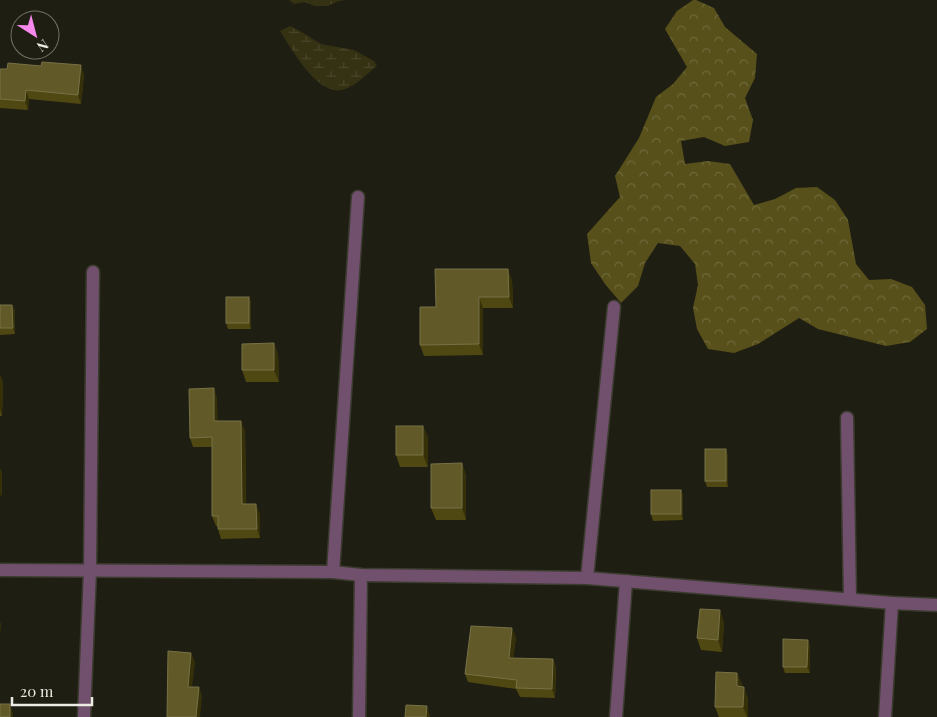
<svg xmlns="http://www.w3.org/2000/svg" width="937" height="717" font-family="'Playfair Display',serif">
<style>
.forest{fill:url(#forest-crowns)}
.wetland{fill:url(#wetland-marsh)}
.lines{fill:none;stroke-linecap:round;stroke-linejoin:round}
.street-casing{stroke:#3c3b2f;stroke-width:15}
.street{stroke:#70506c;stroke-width:12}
.wall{fill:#504812}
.shaded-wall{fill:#353008}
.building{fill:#615a28;stroke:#777146}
</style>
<defs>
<pattern id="forest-crowns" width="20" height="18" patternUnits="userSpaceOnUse" patternTransform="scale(1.25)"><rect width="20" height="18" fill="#57501a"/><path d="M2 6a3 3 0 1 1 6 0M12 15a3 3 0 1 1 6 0" fill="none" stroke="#6f693b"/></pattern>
<pattern id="wetland-marsh" width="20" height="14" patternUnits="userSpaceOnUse" patternTransform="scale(1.25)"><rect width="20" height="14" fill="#353113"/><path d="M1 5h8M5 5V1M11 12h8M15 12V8" fill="none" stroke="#49452a"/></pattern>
</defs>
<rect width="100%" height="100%" fill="#1f1e12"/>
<path class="forest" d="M 693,0 L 696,0 L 714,8 L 725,27 L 757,54 L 755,78 L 745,98 L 753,120 L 749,142 L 725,146 L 704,137 L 681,141 L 685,164 L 708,161 L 730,164 L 754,205 L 775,199 L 796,188 L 817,187 L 835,200 L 848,220 L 856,264 L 869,280 L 891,279 L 912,287 L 925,305 L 927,329 L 910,342 L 886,346 L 818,329 L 799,318 L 758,344 L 734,353 L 708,349 L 697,329 L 693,308 L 698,285 L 695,264 L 680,246 L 658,243 L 645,263 L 638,286 L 621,303 L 605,284 L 591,263 L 587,234 L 620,197 L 615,176 L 639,138 L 656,97 L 673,84 L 687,67 L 665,29 L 677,11 Z"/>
<g class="wetland">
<path d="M 289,0 L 346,0 L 339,1 L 327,6 L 315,6 L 305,2 L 294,4 Z"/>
<path d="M 290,26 L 300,31 L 321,44 L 354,50 L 374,61 L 377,66 C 366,74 355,87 342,90 C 316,95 292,49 280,31 Z"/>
</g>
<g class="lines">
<g class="street-casing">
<g id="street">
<path d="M 847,418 L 850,599"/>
<path d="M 0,570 L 333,572 L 361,575 L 587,578 L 892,603 L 937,605"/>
<path d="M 333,572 L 358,197"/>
<path d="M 587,578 L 614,307"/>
<path d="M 84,717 L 90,570 L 93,272"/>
<path d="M 359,717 L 361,575"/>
<path d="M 616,717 L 626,581"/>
<path d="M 885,717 L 892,603"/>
</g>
</g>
<use href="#street" class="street"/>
</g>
<g class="wall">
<path d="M 0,69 L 84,74 L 81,104 L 29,99 L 28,110 L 0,108 Z"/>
<path d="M 512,280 L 513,308 L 483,308 L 483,355 L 424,356 L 420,345 L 436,307 Z"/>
<path d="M 249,297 L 251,303 L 251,329 L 228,329 L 226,323 Z"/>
<path d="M 0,305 L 12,305 L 15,311 L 15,334 L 0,335 Z"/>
<path d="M 274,343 L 278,355 L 279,382 L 246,382 L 242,370 Z"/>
<path d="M 0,375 L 3,382 L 2,416 L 0,416 Z"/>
<path d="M 217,398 L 217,421 L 245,431 L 246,504 L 260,514 L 260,538 L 221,539 L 218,529 L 218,526 L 216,526 L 212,516 L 212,447 L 193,447 L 190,438 Z"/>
<path d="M 423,426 L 428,438 L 428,467 L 400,467 L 396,455 Z"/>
<path d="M 728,455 L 728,487 L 707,487 L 705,481 Z"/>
<path d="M 462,463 L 466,476 L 466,520 L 436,520 L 431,508 Z"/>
<path d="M 681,490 L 683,496 L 683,520 L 653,521 L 651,514 Z"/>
<path d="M 724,622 L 722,652 L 701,650 L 697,638 Z"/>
<path d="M 516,637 L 513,658 L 553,659 L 556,668 L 555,698 L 520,697 L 516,689 L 468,682 L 465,674 Z"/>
<path d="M 810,646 L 810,673 L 785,673 L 783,667 Z"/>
<path d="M 737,673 L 742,685 L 742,687 L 748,699 L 748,717 L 719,717 L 715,707 Z"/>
</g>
<g class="shaded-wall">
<path d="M 81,65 L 84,74 L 81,104 L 78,95 Z"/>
<path d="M 26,90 L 29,99 L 28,110 L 25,101 Z"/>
<path d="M 508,269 L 512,280 L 513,308 L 509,297 Z"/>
<path d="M 249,297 L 251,303 L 251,329 L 249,323 Z"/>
<path d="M 479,297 L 483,308 L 483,355 L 479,344 Z"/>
<path d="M 12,305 L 15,311 L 15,334 L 13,328 Z"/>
<path d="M 274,343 L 278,355 L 279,382 L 274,370 Z"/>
<path d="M 0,375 L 3,382 L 2,416 L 0,409 Z"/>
<path d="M 214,388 L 217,398 L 218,431 L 214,421 Z"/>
<path d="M 241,421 L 245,431 L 246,514 L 242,504 Z"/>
<path d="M 423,426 L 428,438 L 428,467 L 423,455 Z"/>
<path d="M 726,449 L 728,455 L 728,487 L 726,481 Z"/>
<path d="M 462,463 L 466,476 L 466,520 L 462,508 Z"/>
<path d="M 0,468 L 2,472 L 2,498 L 0,494 Z"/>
<path d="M 681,490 L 683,496 L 683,520 L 681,514 Z"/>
<path d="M 256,504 L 260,514 L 260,538 L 257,529 Z"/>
<path d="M 720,610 L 724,622 L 722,652 L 718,640 Z"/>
<path d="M 0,621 L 1,624 L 0,637 Z"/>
<path d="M 512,628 L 516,637 L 512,666 L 509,658 Z"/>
<path d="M 808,640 L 810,646 L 810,673 L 807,667 Z"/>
<path d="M 191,653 L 195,662 L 191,696 L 188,687 Z"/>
<path d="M 553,659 L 556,668 L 555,698 L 552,689 Z"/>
<path d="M 737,673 L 742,685 L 741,699 L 737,686 Z"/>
<path d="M 199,687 L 202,696 L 200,717 L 196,717 Z"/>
<path d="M 744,687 L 748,699 L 748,717 L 747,717 L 743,707 Z"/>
<path d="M 10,704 L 13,714 L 13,717 L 10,717 Z"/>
<path d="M 427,706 L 430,716 L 430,717 L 426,717 Z"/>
</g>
<g class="building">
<path d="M 42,62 L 81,65 L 78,95 L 26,90 L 25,101 L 0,99 L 0,69 L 7,69 L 8,63 L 41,66 Z"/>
<path d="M 435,269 L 508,269 L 509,297 L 479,297 L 479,344 L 420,345 L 420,307 L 436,307 Z"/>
<rect x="226" y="297" width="23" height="26"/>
<path d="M 0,305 L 12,305 L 13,328 L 0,328 Z"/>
<path d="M 274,343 L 274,370 L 242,370 L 242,344 Z"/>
<path d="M 214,388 L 214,421 L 241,421 L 242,504 L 256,504 L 257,529 L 218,529 L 218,516 L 212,516 L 212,437 L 190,438 L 189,389 Z"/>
<rect x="396" y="426" width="27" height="29"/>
<rect x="705" y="449" width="21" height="32"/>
<path d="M 462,463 L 462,508 L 431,508 L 431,464 Z"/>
<rect x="651" y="490" width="30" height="24"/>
<path d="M 700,609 L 720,610 L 718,640 L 697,638 Z"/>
<path d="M 471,626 L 512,628 L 509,658 L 553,659 L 552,689 L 516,688 L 517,680 L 465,674 Z"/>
<path d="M 783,639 L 808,640 L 807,667 L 783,667 Z"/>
<path d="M 168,651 L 191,653 L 188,687 L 199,687 L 196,717 L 167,717 Z"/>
<path d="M 716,672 L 737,673 L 737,686 L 744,687 L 743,707 L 715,707 Z"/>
<rect x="0" y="704" width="10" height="13"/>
<path d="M 406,705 L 427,706 L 426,717 L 405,717 Z"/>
</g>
<g transform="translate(35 35) rotate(144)"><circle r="24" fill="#1f1e12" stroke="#717066"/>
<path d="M0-4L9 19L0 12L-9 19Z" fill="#f788ec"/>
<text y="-8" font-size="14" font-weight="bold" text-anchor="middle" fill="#edece4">N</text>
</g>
<path d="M12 697v8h80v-8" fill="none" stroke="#edece4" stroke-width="2.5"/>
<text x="20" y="697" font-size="15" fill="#edece4" stroke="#1f1e12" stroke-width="4" paint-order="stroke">20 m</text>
</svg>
